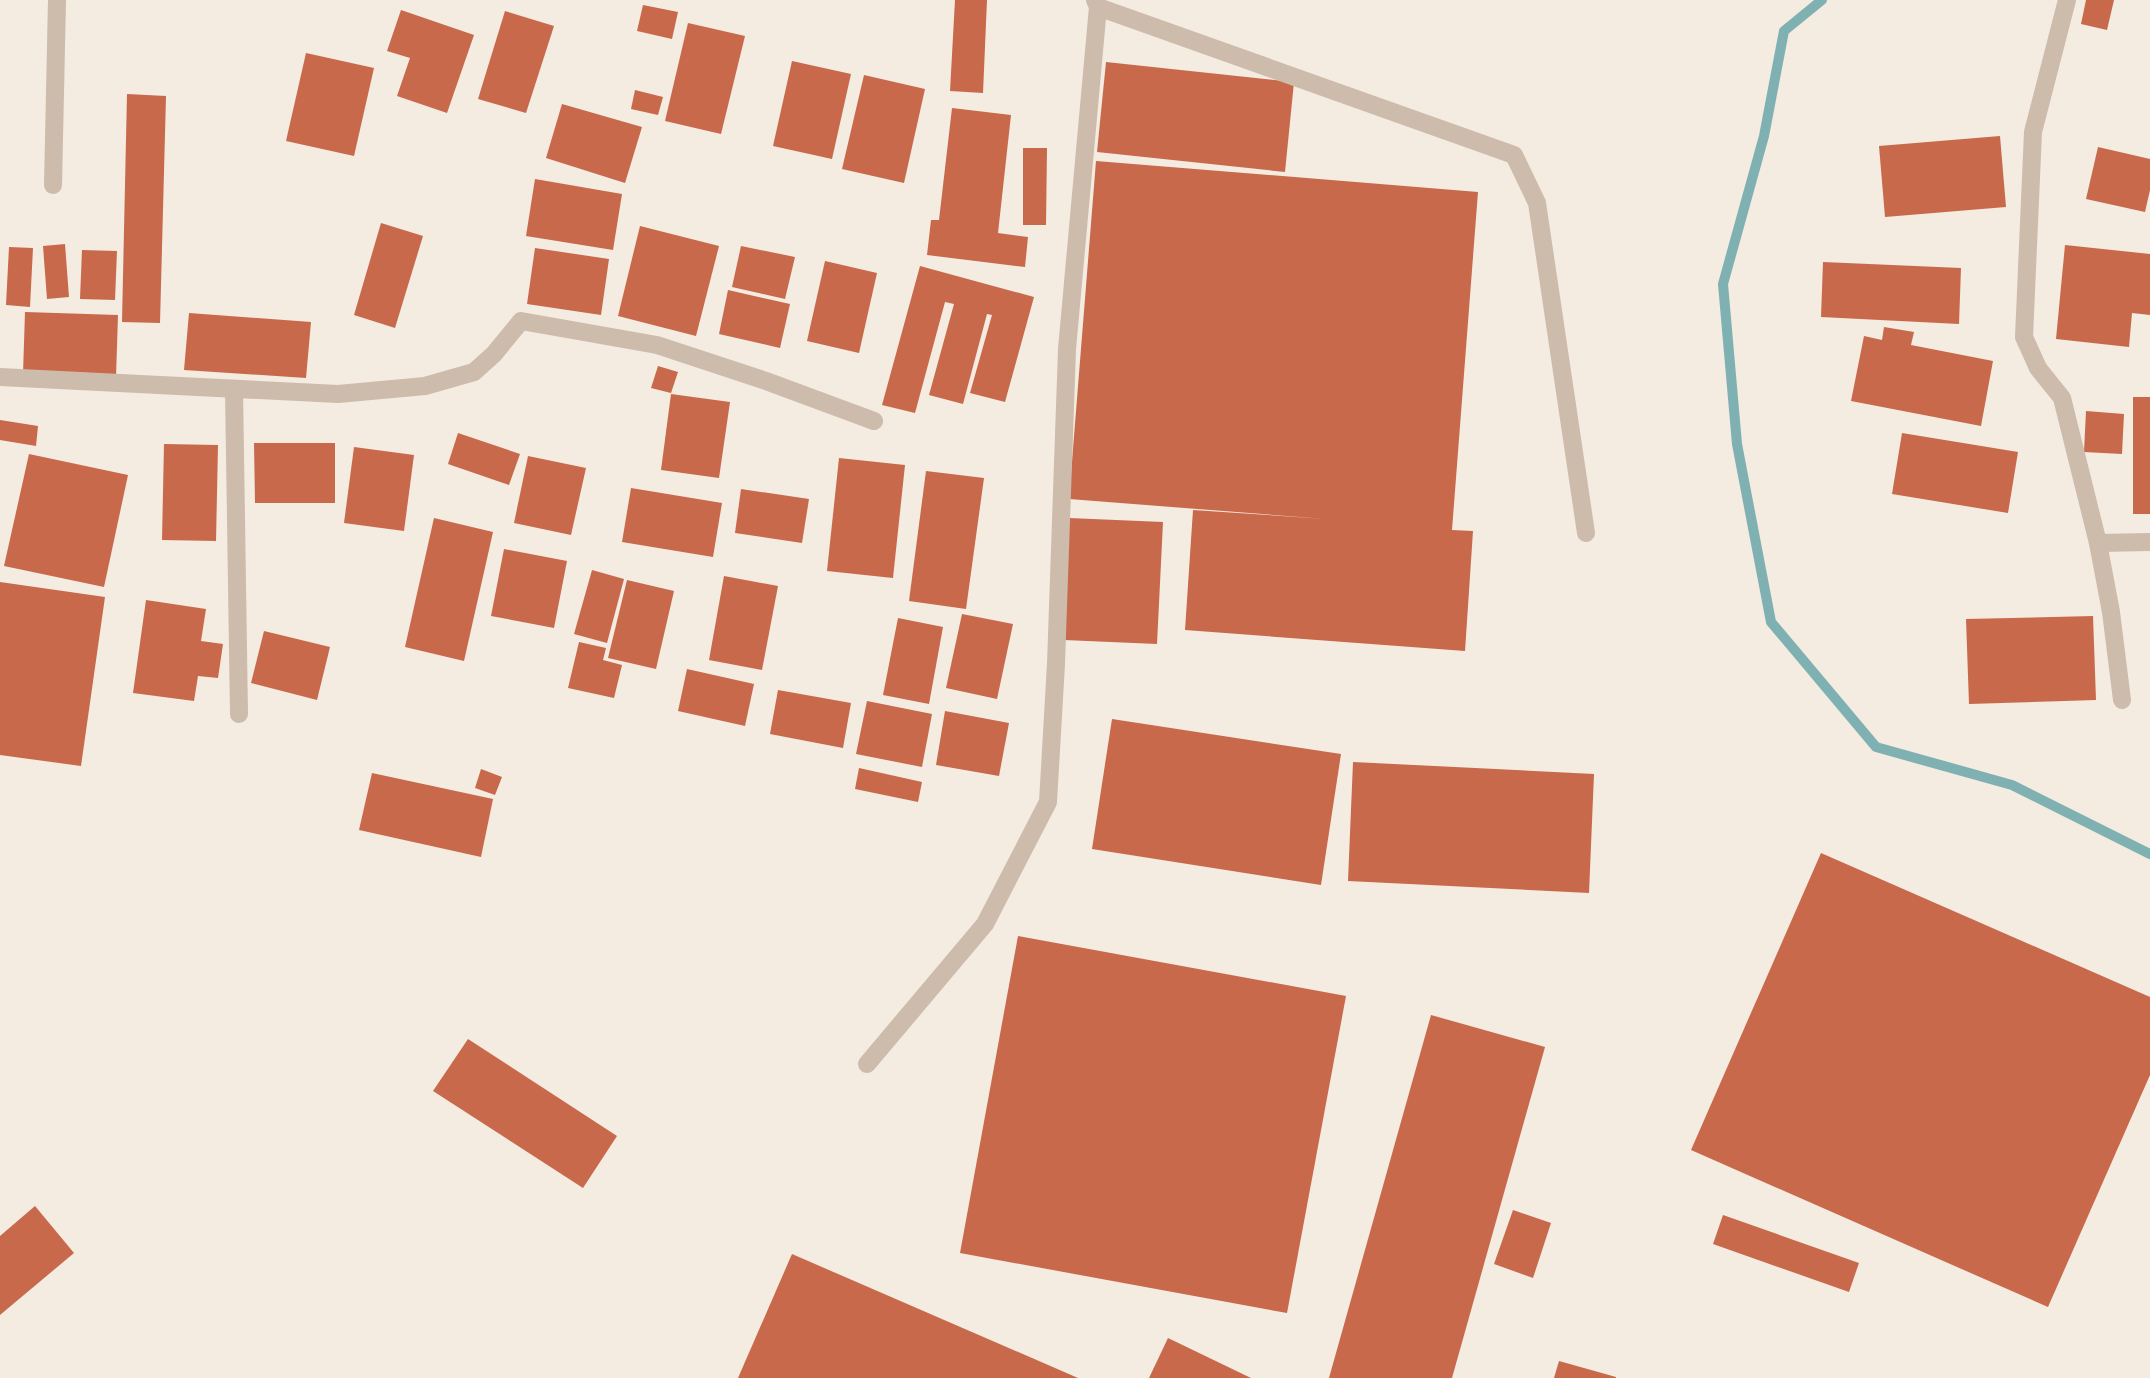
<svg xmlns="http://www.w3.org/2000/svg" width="2150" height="1378" font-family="Montserrat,sans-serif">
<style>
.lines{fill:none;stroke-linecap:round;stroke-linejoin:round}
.stream{stroke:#7fb0b2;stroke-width:10}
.building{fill:#c8694b}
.street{stroke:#cdbbac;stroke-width:18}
</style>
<rect width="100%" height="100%" fill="#f4ebe1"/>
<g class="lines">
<path class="stream" d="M 1822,0 L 1784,31 L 1764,136 L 1723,284 L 1737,444 L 1771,622 L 1876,747 L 2012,785 L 2150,854"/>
</g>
<g class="building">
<path d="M 955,0 L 987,0 L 983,93 L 950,91 Z"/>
<path d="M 2086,0 L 2114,0 L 2107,30 L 2081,24 Z"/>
<path d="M 643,5 L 678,12 L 672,39 L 637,31 Z"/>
<path d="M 401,10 L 474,35 L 447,113 L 397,96 L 410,58 L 387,51 Z"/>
<path d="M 505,11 L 554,26 L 526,113 L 478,99 Z"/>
<path d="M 688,23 L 745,36 L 721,134 L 665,121 Z"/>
<path d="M 306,53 L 374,68 L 354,156 L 286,141 Z"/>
<path d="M 792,61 L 851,74 L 832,159 L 773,146 Z"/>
<path d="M 1106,62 L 1294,82 L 1285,172 L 1097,152 Z"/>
<path d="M 864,75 L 925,89 L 904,183 L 842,169 Z"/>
<path d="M 635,90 L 663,97 L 658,115 L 631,109 Z"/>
<path d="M 127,94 L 166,96 L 160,323 L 122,322 Z"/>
<path d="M 562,104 L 642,127 L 625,183 L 546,158 Z"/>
<path d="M 952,108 L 1011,115 L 998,233 L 1028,237 L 1025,267 L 927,255 L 931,220 L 939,220 Z"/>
<path d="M 2000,136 L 2006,207 L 1885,217 L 1879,146 Z"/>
<path d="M 2098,147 L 2150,159 L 2150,190 L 2145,212 L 2086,199 Z"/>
<path d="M 1023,148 L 1047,148 L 1046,225 L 1023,225 Z"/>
<path d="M 1096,161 L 1478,192 L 1452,530 L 1473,531 L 1465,651 L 1185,630 L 1193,510 L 1326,519 L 1069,499 Z"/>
<path d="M 535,179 L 622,194 L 613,250 L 526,236 Z"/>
<path d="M 381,223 L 423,236 L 395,328 L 354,315 Z"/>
<path d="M 640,226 L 719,246 L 696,336 L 618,316 Z"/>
<path d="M 65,244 L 69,297 L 47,299 L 43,246 Z"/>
<path d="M 2065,245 L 2150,254 L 2150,315 L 2132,313 L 2129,347 L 2056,339 Z"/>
<path d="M 741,246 L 795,257 L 785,299 L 732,287 Z"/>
<path d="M 9,247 L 33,248 L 30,307 L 6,305 Z"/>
<path d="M 535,248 L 609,259 L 601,315 L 527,304 Z"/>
<path d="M 82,250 L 117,251 L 115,300 L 80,299 Z"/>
<path d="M 825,261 L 877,273 L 859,353 L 807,341 Z"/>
<path d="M 1823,262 L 1961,268 L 1959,324 L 1821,317 Z"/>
<path d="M 920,266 L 1034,297 L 1005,402 L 970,393 L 992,315 L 987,314 L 963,404 L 929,395 L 954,304 L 945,302 L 915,413 L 882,405 Z"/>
<path d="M 728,290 L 790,304 L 780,348 L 719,334 Z"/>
<path d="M 25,312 L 118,315 L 116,377 L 23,374 Z"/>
<path d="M 189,313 L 311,322 L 306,378 L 184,370 Z"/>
<path d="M 1884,327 L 1914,332 L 1911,345 L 1993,361 L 1981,426 L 1851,401 L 1864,336 L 1882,340 Z"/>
<path d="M 658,366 L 678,372 L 671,393 L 651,388 Z"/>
<path d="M 671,394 L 730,402 L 719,478 L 661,470 Z"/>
<rect x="2133" y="397" width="17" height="117"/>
<path d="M 2086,411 L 2124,414 L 2122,454 L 2084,452 Z"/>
<path d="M 0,420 L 38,426 L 36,446 L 0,440 Z"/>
<path d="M 458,433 L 520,454 L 509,485 L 448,464 Z"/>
<path d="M 1902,433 L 2018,452 L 2008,513 L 1892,494 Z"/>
<path d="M 254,443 L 335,443 L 335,503 L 255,503 Z"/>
<path d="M 164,444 L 218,445 L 216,541 L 162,540 Z"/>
<path d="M 354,447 L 414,455 L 404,531 L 344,523 Z"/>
<path d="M 29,454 L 128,475 L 104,587 L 4,566 Z"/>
<path d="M 528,456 L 586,468 L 571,535 L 514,523 Z"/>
<path d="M 839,458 L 905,465 L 893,578 L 827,571 Z"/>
<path d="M 926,471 L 984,478 L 966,609 L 909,601 Z"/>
<path d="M 631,488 L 722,503 L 713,557 L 622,542 Z"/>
<path d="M 741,489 L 809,499 L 802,543 L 735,533 Z"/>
<path d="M 434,518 L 493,532 L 464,661 L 405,647 Z"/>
<path d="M 1069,518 L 1163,522 L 1157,644 L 1064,640 Z"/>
<path d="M 504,549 L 567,561 L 554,628 L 491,616 Z"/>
<path d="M 592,570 L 624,579 L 607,643 L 574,634 Z"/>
<path d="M 724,576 L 778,586 L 762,670 L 709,660 Z"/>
<path d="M 627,580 L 674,591 L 656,669 L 608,658 Z"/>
<path d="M 0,582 L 105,597 L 81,766 L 0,755 Z"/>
<path d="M 146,600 L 206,609 L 201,641 L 223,644 L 218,678 L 198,676 L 194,701 L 133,693 Z"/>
<path d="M 962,614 L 1013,624 L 997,699 L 946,688 Z"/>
<path d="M 2093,616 L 2096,700 L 1969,704 L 1966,619 Z"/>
<path d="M 898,618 L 943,627 L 929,704 L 883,695 Z"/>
<path d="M 264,631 L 330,647 L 317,700 L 251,683 Z"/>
<path d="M 579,642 L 606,648 L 603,660 L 622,665 L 614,698 L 568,688 Z"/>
<path d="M 687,669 L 754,684 L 745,726 L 678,711 Z"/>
<path d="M 778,690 L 851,703 L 843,748 L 770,734 Z"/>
<path d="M 867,701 L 932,714 L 922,767 L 856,754 Z"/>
<path d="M 945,711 L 1009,723 L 999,776 L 936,765 Z"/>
<path d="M 1112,719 L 1341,754 L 1321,885 L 1092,849 Z"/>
<path d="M 1353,762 L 1594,774 L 1589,893 L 1348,881 Z"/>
<path d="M 859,768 L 922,782 L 918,802 L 855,789 Z"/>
<path d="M 481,769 L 502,777 L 495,795 L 475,788 Z"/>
<path d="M 372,773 L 493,799 L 481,857 L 359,830 Z"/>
<path d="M 1821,853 L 2150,997 L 2150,1075 L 2048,1307 L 1691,1150 Z"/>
<path d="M 1018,936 L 1346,996 L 1287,1313 L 960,1253 Z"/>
<path d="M 1431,1015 L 1545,1047 L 1452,1378 L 1329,1378 Z"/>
<path d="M 468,1039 L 617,1136 L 583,1188 L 433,1091 Z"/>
<path d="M 35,1206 L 74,1253 L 0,1315 L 0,1236 Z"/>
<path d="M 1513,1210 L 1551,1223 L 1533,1278 L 1494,1264 Z"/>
<path d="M 1723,1215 L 1859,1263 L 1849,1292 L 1713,1244 Z"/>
<path d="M 792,1254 L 1078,1378 L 738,1378 Z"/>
<path d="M 1168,1338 L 1251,1378 L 1149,1378 Z"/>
<path d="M 1559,1361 L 1616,1377 L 1616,1378 L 1554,1378 Z"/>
</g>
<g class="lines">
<g class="street">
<path d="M 2067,0 L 2033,132 L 2024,337 L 2038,368 L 2062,398 L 2098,543 L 2111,612 L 2122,700"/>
<path d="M 1098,7 L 1514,155 L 1537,203 L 1586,533"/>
<path d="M 53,185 L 57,0"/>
<path d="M 0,377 L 338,394 L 425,386 L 474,372 L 494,354 L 521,321 L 657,345 L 766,381 L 874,421"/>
<path d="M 234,389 L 239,714"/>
<path d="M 2098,543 L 2150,542"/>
<path d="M 867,1064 L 985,924 L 1048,802 L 1056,664 L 1067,349 L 1098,7 L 1095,0"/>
</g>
</g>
</svg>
